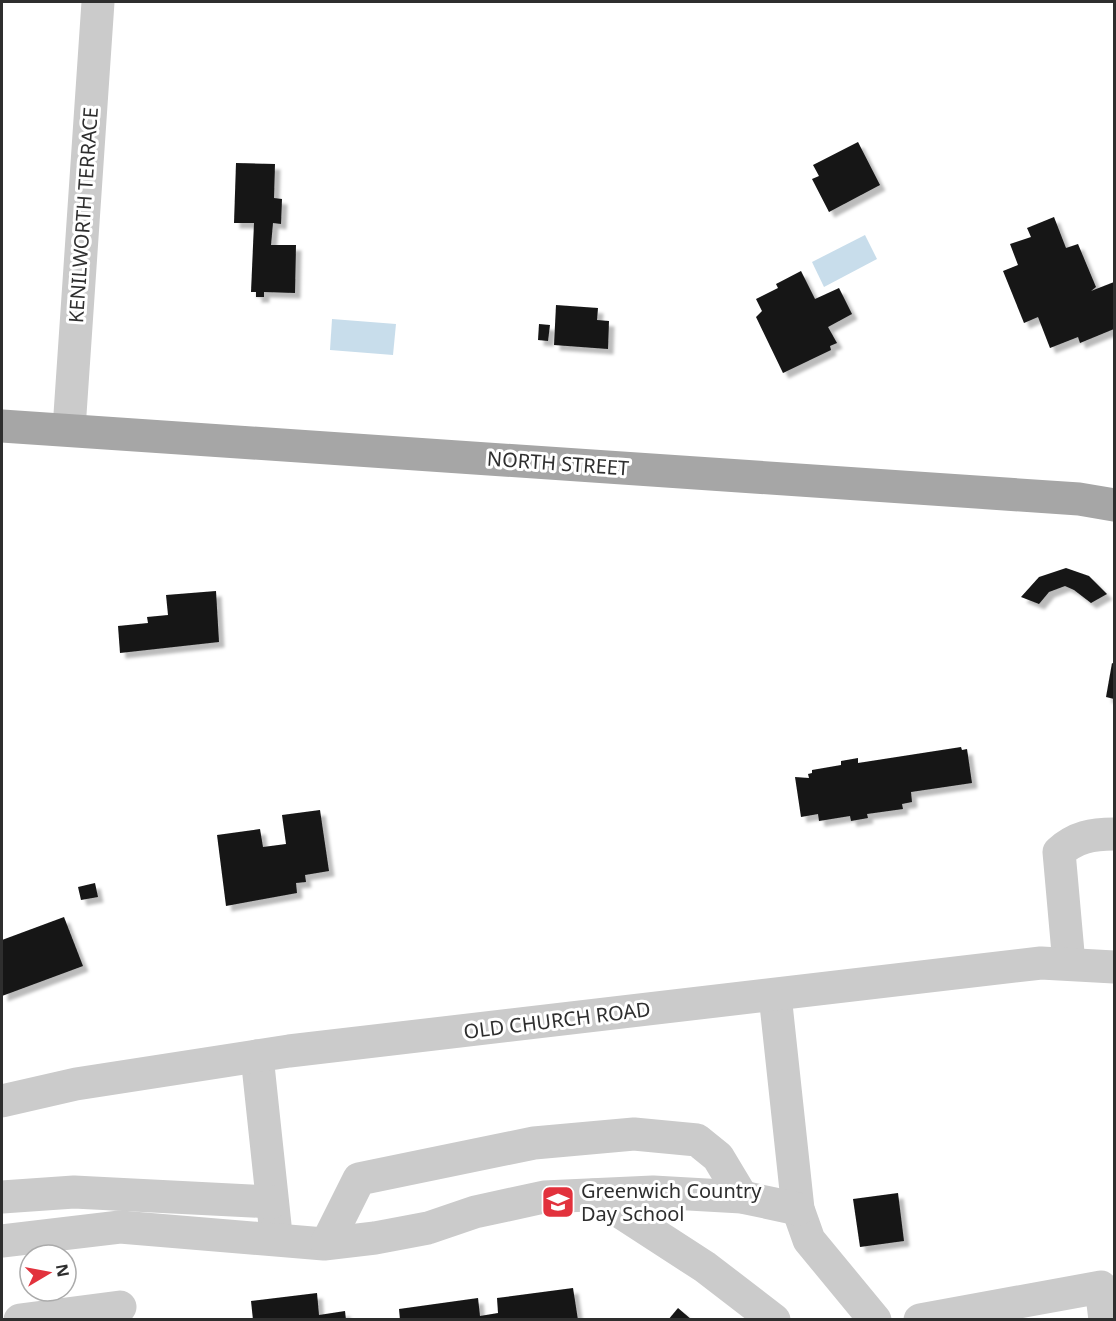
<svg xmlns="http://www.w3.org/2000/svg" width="1116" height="1321" font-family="'Noto Sans',sans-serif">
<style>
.water{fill:#c8ddeb}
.building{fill:#151515;filter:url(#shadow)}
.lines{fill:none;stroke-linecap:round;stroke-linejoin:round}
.minor{stroke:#cbcbcb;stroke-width:33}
.major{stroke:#a6a6a6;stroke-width:33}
.labels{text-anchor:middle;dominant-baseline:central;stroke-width:6;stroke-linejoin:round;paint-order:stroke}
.street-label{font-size:20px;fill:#2e2e2e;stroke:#fff}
.poi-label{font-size:20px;fill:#2e2e2e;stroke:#fff;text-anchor:start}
</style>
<defs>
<filter id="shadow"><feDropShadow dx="5.5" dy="5.5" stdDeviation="1.5" flood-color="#0004"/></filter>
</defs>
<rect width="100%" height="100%" fill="#fff"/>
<g class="water">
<path d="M 865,235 L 877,259 L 824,287 L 812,262 Z"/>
<path d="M 332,319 L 396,324 L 393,355 L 330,350 Z"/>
</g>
<g class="building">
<path d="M 858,142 L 880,185 L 829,212 L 812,179 L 819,176 L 813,165 Z"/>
<path d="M 236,163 L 275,164 L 274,198 L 282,199 L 281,224 L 273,223 L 271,245 L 296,245 L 295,293 L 264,292 L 264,297 L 256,297 L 256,292 L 251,292 L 254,223 L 234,223 Z"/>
<path d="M 1054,217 L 1066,248 L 1078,244 L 1096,287 L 1091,291 L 1114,282 L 1114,329 L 1080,343 L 1078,337 L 1050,348 L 1038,317 L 1024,323 L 1003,271 L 1018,265 L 1010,244 L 1031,237 L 1027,228 Z"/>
<path d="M 801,271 L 815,299 L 839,288 L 852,314 L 828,327 L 837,343 L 830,346 L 831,350 L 783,373 L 756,317 L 762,311 L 756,299 L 778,288 L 776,284 Z"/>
<path d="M 556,305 L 598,308 L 597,320 L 609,321 L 608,349 L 554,345 Z"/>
<path d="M 539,324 L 550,325 L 548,341 L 538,340 Z"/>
<path d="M 1066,568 L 1089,576 L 1107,594 L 1091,603 L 1074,590 L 1065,586 L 1049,592 L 1039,604 L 1021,597 L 1039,577 Z"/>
<path d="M 216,591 L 219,642 L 120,653 L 118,626 L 148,623 L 147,617 L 168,615 L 166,595 Z"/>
<path d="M 1112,663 L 1114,664 L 1114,699 L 1106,697 Z"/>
<path d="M 961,747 L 962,750 L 967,749 L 972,783 L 911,792 L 912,802 L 902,804 L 903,809 L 867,814 L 868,818 L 851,821 L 850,816 L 819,821 L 818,814 L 801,817 L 795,777 L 809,778 L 808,774 L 812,773 L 812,770 L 841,765 L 841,761 L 858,758 L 858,763 Z"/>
<path d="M 320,810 L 329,871 L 305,875 L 306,882 L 296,883 L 297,893 L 226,906 L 217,835 L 260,829 L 263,847 L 286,844 L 282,815 Z"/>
<path d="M 95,883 L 98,897 L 81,900 L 78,887 Z"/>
<path d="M 64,917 L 83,966 L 2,996 L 2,940 Z"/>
<path d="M 898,1193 L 904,1241 L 860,1247 L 853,1199 Z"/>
<path d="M 573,1288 L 578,1320 L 400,1320 L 399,1309 L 478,1298 L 480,1316 L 498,1313 L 497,1298 Z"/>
<path d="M 317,1293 L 319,1315 L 345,1311 L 346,1320 L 253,1320 L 251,1301 Z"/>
<path d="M 678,1308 L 692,1320 L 668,1320 Z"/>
</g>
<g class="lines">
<g class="minor">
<path d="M 69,429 L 98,2"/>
<path d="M 1069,964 L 1059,852 C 1076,837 1092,834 1114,834"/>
<path d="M 775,995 L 798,1209 L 809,1240 L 875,1320"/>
<path d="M 257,1056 L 275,1225"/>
<path d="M 2,1101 L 76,1084 L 289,1051 L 1041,963 L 1114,967"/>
<path d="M 594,1195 L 705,1267 L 774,1320"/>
<path d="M 2,1197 L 74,1192 L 272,1202"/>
<path d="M 2,1241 L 120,1227 L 324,1244 L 375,1238 L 428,1228 L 475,1212 L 544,1197 L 653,1192 L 742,1197 L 798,1209"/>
<path d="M 327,1243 L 359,1179 L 534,1143 L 634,1134 L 697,1140 L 718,1157 L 742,1197"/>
<path d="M 20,1320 L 120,1307"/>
<path d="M 920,1320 L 1101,1287 L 1105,1320"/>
</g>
<path class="major" d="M 2,426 L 1079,499 L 1114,505"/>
</g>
<defs>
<g id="school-square" transform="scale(1.725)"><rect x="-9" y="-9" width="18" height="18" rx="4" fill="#e2323d" stroke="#fff"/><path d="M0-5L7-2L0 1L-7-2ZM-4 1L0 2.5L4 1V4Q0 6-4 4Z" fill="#fff"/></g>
</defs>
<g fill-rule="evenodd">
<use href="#school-square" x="558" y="1202"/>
</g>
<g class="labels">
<g class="street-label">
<text transform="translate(83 215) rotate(-86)">KENILWORTH TERRACE</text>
<text transform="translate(558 463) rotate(4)">NORTH STREET</text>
<text transform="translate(557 1020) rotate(-7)">OLD CHURCH ROAD</text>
</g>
<g class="poi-label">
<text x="581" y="1190">Greenwich Country<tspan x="581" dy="23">Day School</tspan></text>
</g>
</g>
<rect width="1116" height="1321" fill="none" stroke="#2e2e2e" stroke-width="6"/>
<g transform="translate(48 1273) rotate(80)"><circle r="28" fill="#ffffff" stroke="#ababab" stroke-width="1.5"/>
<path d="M0-4.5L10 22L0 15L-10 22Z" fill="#e2323d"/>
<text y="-9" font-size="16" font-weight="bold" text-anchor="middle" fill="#2e2e2e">N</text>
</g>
</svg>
